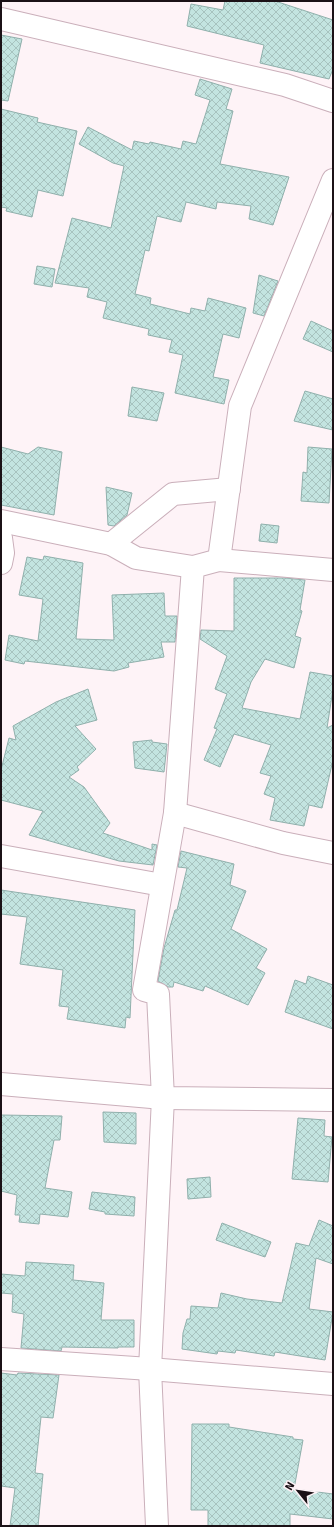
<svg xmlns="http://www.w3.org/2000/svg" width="334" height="1527" font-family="Signika,sans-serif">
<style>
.building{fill:url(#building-cross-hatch);stroke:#90b0ac}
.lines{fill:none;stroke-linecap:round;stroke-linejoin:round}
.minor-casing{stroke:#caafba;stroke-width:24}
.minor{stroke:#fff;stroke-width:22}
</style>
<defs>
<pattern id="building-cross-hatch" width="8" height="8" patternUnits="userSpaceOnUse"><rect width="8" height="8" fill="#c3e4e0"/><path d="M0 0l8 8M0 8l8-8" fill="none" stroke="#a7c3bf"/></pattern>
</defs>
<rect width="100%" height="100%" fill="#fef3f7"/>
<g class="building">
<path d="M 225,1 L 275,1 L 333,20 L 333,69 L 329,79 L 260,63 L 264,45 L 187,26 L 191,4 L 223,10 Z"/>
<path d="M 1,35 L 22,39 L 8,101 L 1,100 Z"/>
<path d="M 200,79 L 232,89 L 226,109 L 233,111 L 220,164 L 289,177 L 273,225 L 249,219 L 251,206 L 217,202 L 216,209 L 186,202 L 181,222 L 157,216 L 149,251 L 145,250 L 135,294 L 151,298 L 150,304 L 190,314 L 191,308 L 205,311 L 208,298 L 246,308 L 239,338 L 223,334 L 213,377 L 229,380 L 224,404 L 175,393 L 183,355 L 169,352 L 172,340 L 148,335 L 149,329 L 103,318 L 107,302 L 87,297 L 89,288 L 55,283 L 72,218 L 111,228 L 124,166 L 113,163 L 79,144 L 88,127 L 132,150 L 134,141 L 149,144 L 150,142 L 181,149 L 183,141 L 196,144 L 210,100 L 195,95 Z"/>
<path d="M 1,109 L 38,118 L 37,122 L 77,131 L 63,196 L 38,190 L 32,217 L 6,211 L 7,208 L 1,207 Z"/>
<path d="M 37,266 L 55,269 L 52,287 L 34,284 Z"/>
<path d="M 259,275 L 278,281 L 264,316 L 253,313 Z"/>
<path d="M 311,321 L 333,331 L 333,352 L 303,339 Z"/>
<path d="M 132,387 L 164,393 L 157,421 L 128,416 Z"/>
<path d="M 305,391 L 333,399 L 333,430 L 294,421 Z"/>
<path d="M 1,447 L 28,454 L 38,447 L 62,452 L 54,515 L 1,505 Z"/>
<path d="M 308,447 L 332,449 L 329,503 L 301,501 L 303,472 L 307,473 Z"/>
<path d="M 106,487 L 132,493 L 127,515 L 114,526 L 108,525 Z"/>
<path d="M 261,524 L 279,526 L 277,543 L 259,541 Z"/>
<path d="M 44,556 L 83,563 L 76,639 L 114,640 L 112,595 L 164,593 L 165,616 L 177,616 L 175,642 L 161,642 L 164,657 L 128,663 L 129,667 L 114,671 L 25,661 L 24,664 L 5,660 L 9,635 L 38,641 L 43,599 L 19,595 L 27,557 L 43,560 Z"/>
<path d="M 234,578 L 285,578 L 305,580 L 300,610 L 302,611 L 295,636 L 301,638 L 294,668 L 265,659 L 251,682 L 242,708 L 300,719 L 310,672 L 333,676 L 333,689 L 327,728 L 333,725 L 333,760 L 322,808 L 309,805 L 304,826 L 270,820 L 275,798 L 264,794 L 271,776 L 260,773 L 271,745 L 234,734 L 220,767 L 204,760 L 217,729 L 214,728 L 227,694 L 215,689 L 227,656 L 200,639 L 201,630 L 234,631 Z"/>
<path d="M 88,689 L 97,720 L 75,726 L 96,749 L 77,767 L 79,770 L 69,777 L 84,787 L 110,823 L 103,833 L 152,850 L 152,844 L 157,845 L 153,865 L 119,861 L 29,835 L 43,811 L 1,800 L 1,770 L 9,738 L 16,740 L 13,726 L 56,702 Z"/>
<path d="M 152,740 L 152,742 L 167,744 L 164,772 L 135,768 L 133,742 Z"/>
<path d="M 181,851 L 234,864 L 230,885 L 246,891 L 231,929 L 267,949 L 256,968 L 265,973 L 248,1005 L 205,986 L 203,991 L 174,982 L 173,987 L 168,987 L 158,981 L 164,948 L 175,910 L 177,910 L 187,868 L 178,867 Z"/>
<path d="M 1,890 L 135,910 L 130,1018 L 126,1017 L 125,1028 L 67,1019 L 69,1007 L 59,1006 L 63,970 L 20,964 L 27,917 L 1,914 Z"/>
<path d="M 308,976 L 333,985 L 333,1029 L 285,1012 L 295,980 L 306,984 Z"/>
<path d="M 103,1112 L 136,1113 L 136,1144 L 104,1142 Z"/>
<path d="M 1,1115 L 62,1116 L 60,1140 L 54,1140 L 45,1188 L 72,1192 L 68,1217 L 40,1214 L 39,1224 L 19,1222 L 20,1215 L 15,1215 L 17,1195 L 1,1191 Z"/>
<path d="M 298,1118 L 325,1120 L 324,1136 L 332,1137 L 328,1182 L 292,1179 Z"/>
<path d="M 210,1177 L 211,1197 L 188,1199 L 187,1179 Z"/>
<path d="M 92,1192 L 135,1197 L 134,1216 L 105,1214 L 105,1212 L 89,1209 Z"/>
<path d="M 319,1220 L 333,1226 L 333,1264 L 316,1258 L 309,1309 L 333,1312 L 325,1360 L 275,1352 L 274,1356 L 236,1350 L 235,1353 L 218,1351 L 217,1354 L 182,1349 L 183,1333 L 187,1319 L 190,1319 L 191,1306 L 218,1308 L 221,1293 L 247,1299 L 282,1303 L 296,1243 L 309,1246 Z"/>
<path d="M 222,1223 L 271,1242 L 265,1257 L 216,1240 Z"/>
<path d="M 26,1262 L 74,1265 L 73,1280 L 104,1283 L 101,1320 L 134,1320 L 134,1347 L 118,1347 L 118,1348 L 62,1347 L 61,1351 L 21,1348 L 24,1314 L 12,1312 L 13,1294 L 1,1293 L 1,1274 L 25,1276 Z"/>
<path d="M 1,1373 L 17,1375 L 18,1373 L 59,1375 L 53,1418 L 41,1417 L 35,1473 L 43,1474 L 38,1526 L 10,1526 L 15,1488 L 1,1486 Z"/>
<path d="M 192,1424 L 229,1424 L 229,1427 L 293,1437 L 293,1439 L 303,1440 L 294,1489 L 333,1494 L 333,1519 L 290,1514 L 290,1526 L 208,1526 L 208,1510 L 191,1510 Z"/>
</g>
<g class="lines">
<g class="minor-casing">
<g id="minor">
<path d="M 1,19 L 285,85 L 333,101"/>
<path d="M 1,521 L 111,544 L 136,558 L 193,567"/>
<path d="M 1,538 L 3,553 L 1,563"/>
<path d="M 111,544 L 173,494 L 229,489"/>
<path d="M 219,560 L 333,570"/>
<path d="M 175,813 L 283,843 L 333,853"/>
<path d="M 1,856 L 162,885"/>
<path d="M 1,1084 L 163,1098 L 333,1100"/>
<path d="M 1,1359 L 150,1369 L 333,1384"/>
<path d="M 157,1526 L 150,1369 L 163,1098 L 158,994 L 144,990 L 175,813 L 193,567 L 219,560 L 240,406 L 333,180"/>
</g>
</g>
<use href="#minor" class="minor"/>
</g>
<rect width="334" height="1527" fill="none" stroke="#1b1116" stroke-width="4"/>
<g transform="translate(298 1491) rotate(300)" stroke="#fef3f7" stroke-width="3" paint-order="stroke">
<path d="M0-3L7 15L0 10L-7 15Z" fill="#1b1116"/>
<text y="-6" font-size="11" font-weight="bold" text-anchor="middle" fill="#1b1116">N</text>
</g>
</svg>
